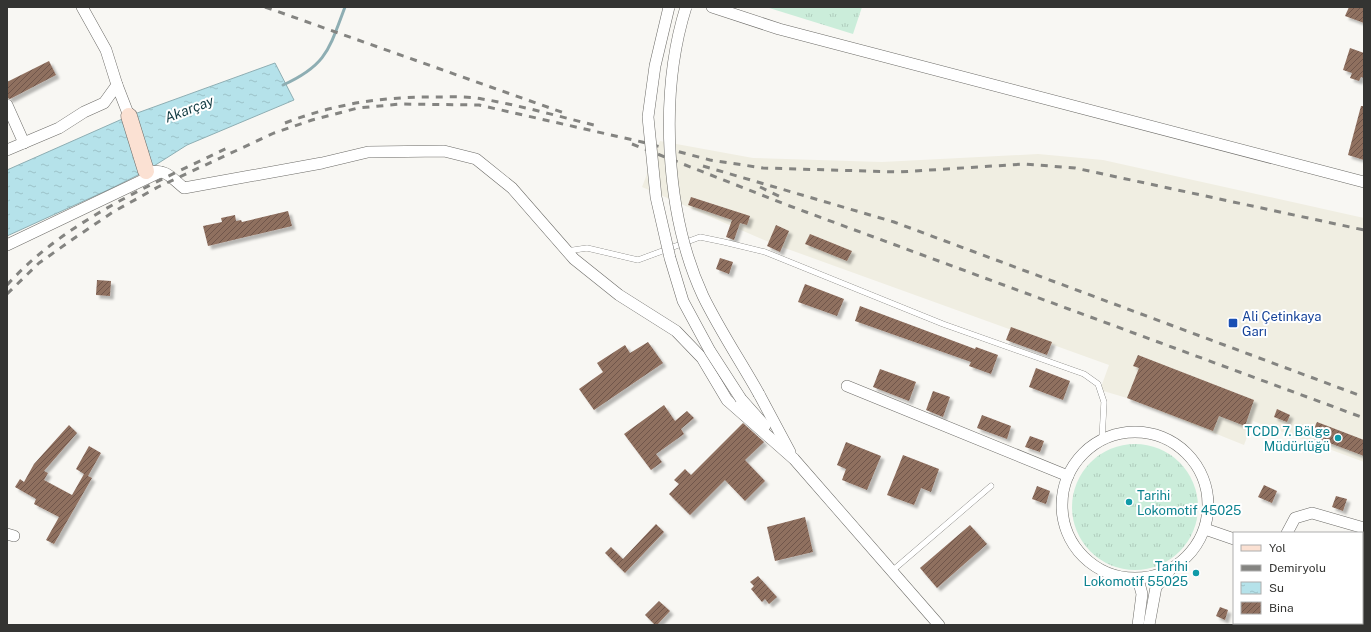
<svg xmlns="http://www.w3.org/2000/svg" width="1371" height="632" font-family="'Public Sans',sans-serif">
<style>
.built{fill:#f0eee2}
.grass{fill:url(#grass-tufts)}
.water{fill:url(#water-ripples);stroke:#8eaeb3}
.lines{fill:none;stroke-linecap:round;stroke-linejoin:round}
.stream{stroke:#8eaeb3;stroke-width:3}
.building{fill:url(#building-hatch);filter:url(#shadow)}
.lane-casing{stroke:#6c6b67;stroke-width:6}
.street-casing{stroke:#6c6b67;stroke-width:12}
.secondary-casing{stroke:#6c6b67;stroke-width:17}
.lane{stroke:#fff;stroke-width:5.5}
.street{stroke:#fff;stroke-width:11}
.secondary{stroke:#fbe1d3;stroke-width:16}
.rail{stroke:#848481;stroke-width:3;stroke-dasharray:7 7;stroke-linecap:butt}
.street-bridge-casing{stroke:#6c6b67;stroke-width:12;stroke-linecap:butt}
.street-bridge{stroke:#fff;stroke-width:11}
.transit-dot{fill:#1a4fb4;stroke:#fff;stroke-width:1.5}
.culture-dot{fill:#0f9aa8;stroke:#fff;stroke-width:1.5}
.labels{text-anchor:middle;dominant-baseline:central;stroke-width:4;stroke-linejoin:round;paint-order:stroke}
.transit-label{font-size:13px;fill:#164399;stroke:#fff;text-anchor:start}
.culture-label{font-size:13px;fill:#0d838f;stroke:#fff;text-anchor:end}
.water-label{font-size:14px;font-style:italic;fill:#113a41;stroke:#fff}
</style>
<defs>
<pattern id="grass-tufts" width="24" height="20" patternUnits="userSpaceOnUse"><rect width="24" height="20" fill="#cbedda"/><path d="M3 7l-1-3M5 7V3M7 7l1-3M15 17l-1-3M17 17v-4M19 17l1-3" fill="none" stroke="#afccbc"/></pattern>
<pattern id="water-ripples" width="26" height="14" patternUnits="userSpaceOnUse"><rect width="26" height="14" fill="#b5e2ea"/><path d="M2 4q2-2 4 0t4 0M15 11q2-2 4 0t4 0" fill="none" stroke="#9cc2c9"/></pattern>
<pattern id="building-hatch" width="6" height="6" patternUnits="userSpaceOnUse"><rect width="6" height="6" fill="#8f6f5f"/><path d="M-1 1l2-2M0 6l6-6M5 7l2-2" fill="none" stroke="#6f574b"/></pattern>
<filter id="shadow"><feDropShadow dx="3.5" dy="3.5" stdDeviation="1" flood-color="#0004"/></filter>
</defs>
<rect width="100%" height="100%" fill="#f8f7f3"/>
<path class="built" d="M 660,141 L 753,158 L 882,162 L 1038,154 L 1103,160 L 1364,218 L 1364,462 L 1253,421 L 1244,445 L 1127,398 L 1100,390 L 1109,365 L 771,243 L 642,187 Z"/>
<g class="grass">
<path d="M 766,7 L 862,7 L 853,34 Z"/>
<circle cx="1135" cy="507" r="63"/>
</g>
<path class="water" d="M 275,63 L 294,100 L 187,145 L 146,171 L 110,189 L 7,236 L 7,170 L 129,116 Z"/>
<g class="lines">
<path class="stream" d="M 283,85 C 327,65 329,49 345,7"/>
</g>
<g class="building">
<path d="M 1349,7 L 1364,7 L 1364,23 L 1345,16 Z"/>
<path d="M 1350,48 L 1364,53 L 1364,78 L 1361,77 L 1359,81 L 1350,78 L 1352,73 L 1343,70 Z"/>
<path d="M 49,61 L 56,75 L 10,99 L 7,98 L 7,82 Z"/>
<path d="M 1361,106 L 1364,106 L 1364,160 L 1348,155 Z"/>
<path d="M 691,197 L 750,216 L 747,225 L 740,223 L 734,240 L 726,237 L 732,220 L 688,205 Z"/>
<path d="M 288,211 L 292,226 L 208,246 L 203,226 L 222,222 L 221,218 L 235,215 L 236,221 L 241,220 L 242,222 Z"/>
<path d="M 776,225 L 789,231 L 780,252 L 767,246 Z"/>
<path d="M 810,234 L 852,251 L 847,261 L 805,244 Z"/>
<path d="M 720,258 L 733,262 L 729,274 L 716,269 Z"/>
<path d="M 97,280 L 111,281 L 110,296 L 96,295 Z"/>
<path d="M 805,284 L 844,299 L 837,316 L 798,302 Z"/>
<path d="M 860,306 L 975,349 L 976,347 L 998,355 L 991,374 L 969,366 L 971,362 L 855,321 Z"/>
<path d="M 1011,327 L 1052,342 L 1047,355 L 1006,340 Z"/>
<path d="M 648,342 L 663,363 L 594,410 L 579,389 L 603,372 L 597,363 L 625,345 L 630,353 Z"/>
<path d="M 1138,355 L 1254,400 L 1245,426 L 1219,416 L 1213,431 L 1127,398 L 1139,368 L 1133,366 Z"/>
<path d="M 1036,368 L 1070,381 L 1063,400 L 1029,387 Z"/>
<path d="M 880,369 L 916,382 L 909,401 L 873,387 Z"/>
<path d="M 933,391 L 950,397 L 943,417 L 926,410 Z"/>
<path d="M 664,405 L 675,421 L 687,411 L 694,418 L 681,429 L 684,434 L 656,454 L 662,462 L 651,470 L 624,434 Z"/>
<path d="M 1277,409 L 1290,415 L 1287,422 L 1274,417 Z"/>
<path d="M 982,415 L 1011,426 L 1007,439 L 977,428 Z"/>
<path d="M 1317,422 L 1364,440 L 1364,456 L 1311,436 Z"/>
<path d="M 743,423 L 764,442 L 745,460 L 765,481 L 745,501 L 725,480 L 690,515 L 669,494 L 679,484 L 674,480 L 685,469 L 691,475 Z"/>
<path d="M 69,425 L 77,433 L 44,471 L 48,473 L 44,480 L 72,495 L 84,474 L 76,469 L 89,446 L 101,453 L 88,476 L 92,478 L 54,544 L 46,540 L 59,517 L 34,504 L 36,499 L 15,487 L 20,479 L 24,482 L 34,464 Z"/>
<path d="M 1030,436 L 1044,441 L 1040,452 L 1025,447 Z"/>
<path d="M 846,442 L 881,456 L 867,490 L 842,480 L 846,469 L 837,465 Z"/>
<path d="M 903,455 L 939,469 L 931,492 L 921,488 L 914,505 L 887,495 Z"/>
<path d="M 1264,485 L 1277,491 L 1272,503 L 1258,497 Z"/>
<path d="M 1037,486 L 1050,491 L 1046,504 L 1032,499 Z"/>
<path d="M 1336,496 L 1347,499 L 1343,511 L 1332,507 Z"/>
<path d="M 805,517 L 813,552 L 775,561 L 767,527 Z"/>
<path d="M 656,524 L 664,532 L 625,573 L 605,553 L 611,547 L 623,559 Z"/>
<path d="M 970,525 L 987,544 L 937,588 L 920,568 Z"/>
<path d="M 758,576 L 777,597 L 769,604 L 765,599 L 762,602 L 751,589 L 754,586 L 750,582 Z"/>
<path d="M 659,601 L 670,611 L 657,625 L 655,625 L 645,615 Z"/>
<path d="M 1220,607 L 1228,610 L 1225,620 L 1216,616 Z"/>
</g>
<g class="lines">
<g class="lane-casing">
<g id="lane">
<path d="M 567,251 L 587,248 L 638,260 L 700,237 L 724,242 L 765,252 L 943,324 L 1084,374 L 1098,384 L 1104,402 L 1102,439"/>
<path d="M 892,571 L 991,486"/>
</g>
</g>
<g class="street-casing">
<g id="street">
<path d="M 82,7 L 106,50 L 117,85"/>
<path d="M 712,7 L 779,29 L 1364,182"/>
<path d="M 7,105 L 24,143"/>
<path d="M 7,150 L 59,128 L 84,112 L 104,103 L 117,85 L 129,116"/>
<path d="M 146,171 C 169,171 167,174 184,188 L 322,163 L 368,152 L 444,151 L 476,159 L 512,188 L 574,259 L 619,295 L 676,331 L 702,358 L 727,400 L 794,459 L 939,625"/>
<path d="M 7,245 L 160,172"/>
<path d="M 847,386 L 1068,476"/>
<path d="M 759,394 L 790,452"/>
<path d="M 741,399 L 765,426"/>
<circle cx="1135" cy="505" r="73"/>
<path d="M 1205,529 L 1234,539"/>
<path d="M 1287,533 L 1295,518 L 1312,513 L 1364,528"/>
<path d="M 7,534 L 14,536"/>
<path d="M 1138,579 L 1142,594 L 1138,625"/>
<path d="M 1149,625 L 1156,587 L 1169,571"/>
<path d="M 1245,625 L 1246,623"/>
</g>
</g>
<g class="secondary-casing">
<path id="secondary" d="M 129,116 L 146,171"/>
</g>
<use href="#lane" class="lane"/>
<use href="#street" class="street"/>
<use href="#secondary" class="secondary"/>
<g class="rail">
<path d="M 265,7 L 567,114"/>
<path d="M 285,123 C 335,104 379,97 433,97 C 449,97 466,96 482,99 C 519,105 557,116 594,125"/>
<path d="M 632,144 L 787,205 L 1364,418"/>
<path d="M 703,166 L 894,222 L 1364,397"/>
<path d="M 760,187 L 785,199"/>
<path d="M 7,285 C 66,220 151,185 227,148"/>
<path d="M 7,294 L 39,263 L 76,237 L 113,212 L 158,187 L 274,133 L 312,120 L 358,108 L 401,104 L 479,105 L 642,142 L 710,160 L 763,168 L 899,172 L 1025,164 L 1075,168 L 1364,230"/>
</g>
<g class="street-bridge-casing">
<g id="street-bridge">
<path d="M 669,7 L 655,66 L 648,117 L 656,197 L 670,258 L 683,301 L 710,351 L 741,399"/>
<path d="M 686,7 C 659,93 665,214 703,296 C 719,329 741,362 759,394"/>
</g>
</g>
<use href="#street-bridge" class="street-bridge"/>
</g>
<rect class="transit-dot" x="1228" y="318" width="10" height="10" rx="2"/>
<g class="culture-dot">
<circle cx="1338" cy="438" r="4"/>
<circle cx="1129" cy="502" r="4"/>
<circle cx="1196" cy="573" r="4"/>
</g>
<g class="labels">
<g class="transit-label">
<text x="1242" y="316">Ali Çetinkaya<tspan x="1242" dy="15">Garı</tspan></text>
</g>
<g class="culture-label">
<text x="1330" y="431">TCDD 7. Bölge<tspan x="1330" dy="15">Müdürlüğü</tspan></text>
<text x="1137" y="495" text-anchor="start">Tarihi<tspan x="1137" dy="15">Lokomotif 45025</tspan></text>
<text x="1188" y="566">Tarihi<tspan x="1188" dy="15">Lokomotif 55025</tspan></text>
</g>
<g class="water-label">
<text transform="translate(189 109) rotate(-21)">Akarçay</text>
</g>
</g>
<rect width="1371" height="632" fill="none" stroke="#343432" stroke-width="16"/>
<rect x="1233" y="532" width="130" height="92" fill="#ffffff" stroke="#aeaead"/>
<rect x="1241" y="545" width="20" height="6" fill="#fbe1d3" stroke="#aeaead"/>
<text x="1269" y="552" font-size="12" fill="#343432">Yol</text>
<rect x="1241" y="565" width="20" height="6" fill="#848481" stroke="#aeaead"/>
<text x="1269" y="572" font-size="12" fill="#343432">Demiryolu</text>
<rect x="1241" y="582" width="20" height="12" fill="url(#water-ripples)" stroke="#aeaead"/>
<text x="1269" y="592" font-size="12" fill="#343432">Su</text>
<rect x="1241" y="602" width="20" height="12" fill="url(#building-hatch)" stroke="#aeaead"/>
<text x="1269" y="612" font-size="12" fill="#343432">Bina</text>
</svg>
